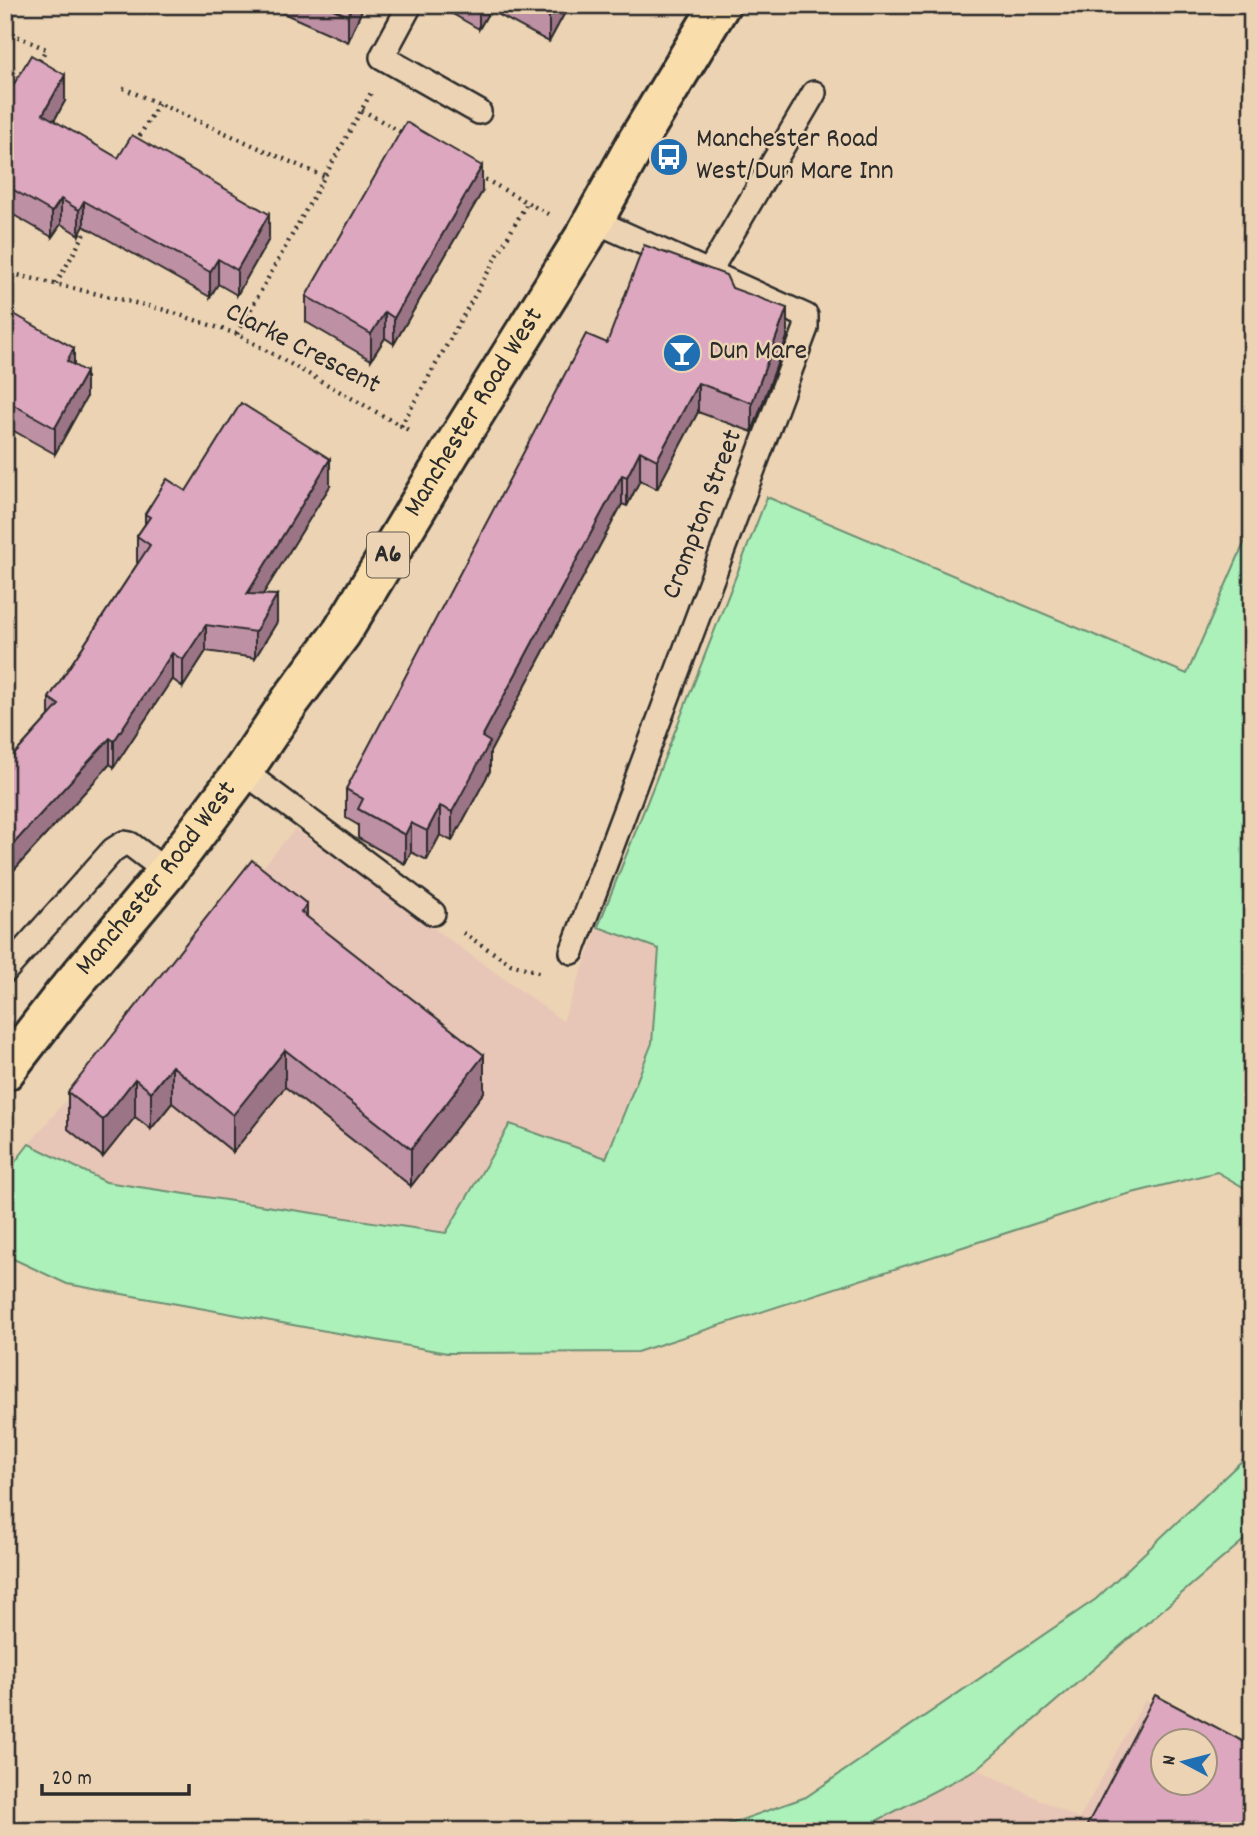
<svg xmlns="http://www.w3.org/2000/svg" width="1257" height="1836" font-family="Dekko,sans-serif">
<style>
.built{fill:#e8c6b7;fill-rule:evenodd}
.green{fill:#acf0ba;stroke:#6c8e72;stroke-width:2}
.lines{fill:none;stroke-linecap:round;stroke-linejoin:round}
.service-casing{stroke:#2b2b2b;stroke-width:28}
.primary-casing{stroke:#2b2b2b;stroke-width:44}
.path{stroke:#2b2b2b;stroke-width:4.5;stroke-dasharray:2 5;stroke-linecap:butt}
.service{stroke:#ecd3b4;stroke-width:23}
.primary{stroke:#f9ddab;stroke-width:38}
.wall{fill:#be90a4;stroke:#2b2b2b;stroke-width:2}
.shaded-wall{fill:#9b7586;stroke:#2b2b2b;stroke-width:2}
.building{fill:#dda7bf;stroke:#2b2b2b;stroke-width:2;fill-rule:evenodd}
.labels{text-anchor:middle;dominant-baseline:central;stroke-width:5;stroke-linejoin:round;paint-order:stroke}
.shield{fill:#ecd3b4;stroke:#655d54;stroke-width:2}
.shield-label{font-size:26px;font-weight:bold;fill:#2b2b2b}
.poi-label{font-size:28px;fill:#2b2b2b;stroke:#ecd3b4;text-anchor:start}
.street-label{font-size:28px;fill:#2b2b2b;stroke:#ecd3b4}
</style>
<rect width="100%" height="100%" fill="#ecd3b4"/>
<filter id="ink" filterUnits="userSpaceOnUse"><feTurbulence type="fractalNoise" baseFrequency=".0143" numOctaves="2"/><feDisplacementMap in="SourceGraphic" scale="14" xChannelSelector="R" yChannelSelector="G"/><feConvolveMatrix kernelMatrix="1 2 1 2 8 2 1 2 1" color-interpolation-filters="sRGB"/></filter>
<g filter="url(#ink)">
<g class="built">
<path d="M 295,829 L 563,1021 L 598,927 L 659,949 L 652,1043 L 606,1158 L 510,1124 L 447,1234 L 106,1182 L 29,1144 Z"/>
<path d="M 1145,1700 L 1243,1748 L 1252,1732 L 1252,1831 L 858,1831 L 977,1769 L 1079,1819 ZM 1162,1742 L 1204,1742 L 1204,1784 L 1162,1784 Z"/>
</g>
<g class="green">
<path d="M 767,497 L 1187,674 L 1252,525 L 1252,1192 L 1217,1172 L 1124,1195 L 637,1352 L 447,1353 L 67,1284 L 5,1255 L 5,1175 L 29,1144 L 106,1182 L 446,1233 L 510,1124 L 606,1158 L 652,1043 L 659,949 L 598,927 Z"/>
<path d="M 1252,1384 L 1252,1533 L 977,1769 L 857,1831 L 710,1831 L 806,1797 L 1096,1599 L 1248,1455 L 1245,1396 Z"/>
</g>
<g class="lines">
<g class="service-casing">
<g id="service">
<path d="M 410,5 L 382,57 L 479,112"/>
<path d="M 709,272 L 814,93"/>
<path d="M 243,771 L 433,913"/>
<path d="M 572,952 L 806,328 L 806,316 L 593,220"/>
<path d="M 5,971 L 113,850 L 124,843 L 130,844 L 167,872"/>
</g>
</g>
<g class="primary-casing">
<g id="primary">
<path id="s1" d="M 5,1071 L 63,996 L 167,872 L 243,771 L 291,700 L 342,632 L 451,451 L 585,236 L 638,140 L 720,5"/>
</g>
</g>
<g class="path">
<path d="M 5,31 L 46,49 L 37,66"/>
<path d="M 123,88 L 325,177"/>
<path d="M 362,110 L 404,134"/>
<path d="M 136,142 L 159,103"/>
<path d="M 479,176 L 548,214"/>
<path d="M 5,272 L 165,310 L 237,334 L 412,432"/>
<path d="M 56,284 L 89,226"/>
<path d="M 5,286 L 13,274"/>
<path d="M 237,334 L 371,93"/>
<path d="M 401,426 L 527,203"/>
<path d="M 5,610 L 12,617 L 5,624"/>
<path d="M 463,933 L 511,964 L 542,973"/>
</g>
<use href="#service" class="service"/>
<use href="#primary" class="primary"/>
</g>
<g class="wall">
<path d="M 265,5 L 364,5 L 348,42 Z"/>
<path d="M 437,5 L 569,5 L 549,42 L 490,10 L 479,29 Z"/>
<path d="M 5,99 L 65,101 L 54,121 L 118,158 L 269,239 L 237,295 L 218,284 L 210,297 L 84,226 L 79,235 L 61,224 L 52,237 L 5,210 Z"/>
<path d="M 482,192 L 394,344 L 385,338 L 371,360 L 306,322 L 306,296 Z"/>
<path d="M 732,288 L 787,337 L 752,432 L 698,412 L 657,489 L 640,480 L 627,506 L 622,504 L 490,752 L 490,771 L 452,841 L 440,835 L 427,860 L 411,852 L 405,864 L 358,838 L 358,825 L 346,818 L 346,789 L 607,343 Z"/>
<path d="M 5,309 L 74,365 L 86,398 L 55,454 L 5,426 Z"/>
<path d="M 330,486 L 262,595 L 277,622 L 255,658 L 206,651 L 183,687 L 172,679 L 114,767 L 110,764 L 5,880 L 5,765 L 49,716 L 49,698 L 138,563 L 137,562 L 137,536 L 145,524 L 145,514 L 186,491 Z"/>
<path d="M 307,917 L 484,1092 L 411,1186 L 285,1087 L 233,1152 L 172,1103 L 151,1129 L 135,1117 L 103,1157 L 68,1129 L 68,1092 Z"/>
</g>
<g class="shaded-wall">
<path d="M 352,5 L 364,5 L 348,42 L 348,16 Z"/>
<path d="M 479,5 L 490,5 L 490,10 L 479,29 Z"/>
<path d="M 555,5 L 569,5 L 549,42 L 549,15 Z"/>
<path d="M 65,75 L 65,101 L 43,140 L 43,114 Z"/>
<path d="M 482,166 L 482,192 L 394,344 L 394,318 Z"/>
<path d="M 61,199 L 61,224 L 52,237 L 52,212 Z"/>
<path d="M 84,201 L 84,226 L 79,235 L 79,210 Z"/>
<path d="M 269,214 L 269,239 L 237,295 L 237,270 Z"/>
<path d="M 218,259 L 218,284 L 210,297 L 210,272 Z"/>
<path d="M 787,308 L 787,337 L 752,432 L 752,403 Z"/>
<path d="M 385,312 L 385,338 L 371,360 L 371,334 Z"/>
<path d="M 74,348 L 74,375 L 67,361 Z"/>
<path d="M 86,372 L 86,398 L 55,454 L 55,428 Z"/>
<path d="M 698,383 L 698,412 L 657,489 L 657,460 Z"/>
<path d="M 640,451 L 640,480 L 627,506 L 627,477 Z"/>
<path d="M 330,459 L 330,486 L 247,620 L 247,594 Z"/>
<path d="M 622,475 L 622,504 L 490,752 L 490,771 L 452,841 L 452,812 L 482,737 Z"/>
<path d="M 277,595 L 277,622 L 255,658 L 255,632 Z"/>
<path d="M 206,625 L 206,651 L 183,687 L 183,660 Z"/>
<path d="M 172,653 L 172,679 L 114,767 L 114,741 Z"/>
<path d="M 110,738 L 110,764 L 5,880 L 5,853 Z"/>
<path d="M 440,806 L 440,835 L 427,860 L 427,831 Z"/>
<path d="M 411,823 L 411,852 L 405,864 L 405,835 Z"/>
<path d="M 307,904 L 307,941 L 301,912 Z"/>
<path d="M 285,1050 L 285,1087 L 233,1152 L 233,1115 Z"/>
<path d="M 484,1055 L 484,1092 L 411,1186 L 411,1149 Z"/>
<path d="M 172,1066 L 172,1103 L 151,1129 L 151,1092 Z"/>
<path d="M 135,1079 L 135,1117 L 103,1157 L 103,1120 Z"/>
</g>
<g class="building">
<path d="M 325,5 L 352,5 L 348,16 Z"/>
<path d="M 531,5 L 555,5 L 549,15 Z"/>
<path d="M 31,55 L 65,75 L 43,114 L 118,158 L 132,135 L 269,214 L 237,270 L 218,259 L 210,272 L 84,201 L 79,210 L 61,199 L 52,212 L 5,185 L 5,99 Z"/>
<path d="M 406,122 L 482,166 L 394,318 L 385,312 L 371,334 L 306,296 Z"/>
<path d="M 644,245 L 726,275 L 732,288 L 787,308 L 752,403 L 698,383 L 657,460 L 640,451 L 627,477 L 622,475 L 482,737 L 490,742 L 452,812 L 440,806 L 427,831 L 411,823 L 405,835 L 358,809 L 363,799 L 346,789 L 586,334 L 607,343 Z"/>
<path d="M 5,309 L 74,348 L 67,361 L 86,372 L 55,428 L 5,400 Z"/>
<path d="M 241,403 L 330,459 L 247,594 L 277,595 L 255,632 L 206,625 L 183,660 L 172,653 L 114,741 L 110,738 L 5,853 L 5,765 L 59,705 L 49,698 L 150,545 L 137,536 L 150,517 L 145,514 L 167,479 L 186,491 Z"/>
<path d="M 252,860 L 307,904 L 301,912 L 484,1055 L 411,1149 L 285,1050 L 233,1115 L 172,1066 L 151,1092 L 135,1079 L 103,1120 L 68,1092 Z"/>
<path d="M 1155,1695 L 1252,1746 L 1252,1831 L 1084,1831 ZM 1163,1741 L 1205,1741 L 1205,1783 L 1163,1783 Z"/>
</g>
</g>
<defs>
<g id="bus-disc" transform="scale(2.0125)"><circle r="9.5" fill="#1f6fb2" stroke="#ecd3b4"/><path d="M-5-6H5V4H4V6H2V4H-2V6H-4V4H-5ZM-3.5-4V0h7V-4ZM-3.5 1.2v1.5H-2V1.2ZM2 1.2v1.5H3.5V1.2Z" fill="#fff"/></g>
<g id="bar-disc" transform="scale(2.0125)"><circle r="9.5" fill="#1f6fb2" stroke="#ecd3b4"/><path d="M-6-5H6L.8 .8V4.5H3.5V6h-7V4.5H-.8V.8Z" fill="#fff"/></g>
</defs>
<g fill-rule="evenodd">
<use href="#bus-disc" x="669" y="157"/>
<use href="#bar-disc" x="682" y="353"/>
</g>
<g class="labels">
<rect class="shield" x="367" y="532.5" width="42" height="45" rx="5"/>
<g class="shield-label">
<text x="388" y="555">A6</text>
</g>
<g class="poi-label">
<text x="696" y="141">Manchester Road<tspan x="696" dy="32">West/Dun Mare Inn</tspan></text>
<text x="709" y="353">Dun Mare</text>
</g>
<g class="street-label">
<text transform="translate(302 350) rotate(27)">Clarke Crescent</text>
<text stroke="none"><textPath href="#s1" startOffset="810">Manchester Road West</textPath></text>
<text transform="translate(704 515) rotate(-69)">Crompton Street</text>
<text stroke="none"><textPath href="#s1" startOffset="245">Manchester Road West</textPath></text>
</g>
</g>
<rect width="1257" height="1836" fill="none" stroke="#ecd3b4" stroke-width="28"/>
<rect x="14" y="14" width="1229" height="1808" fill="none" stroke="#2b2b2b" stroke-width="2.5" filter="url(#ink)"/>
<g transform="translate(1184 1762) rotate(277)"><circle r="33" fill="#ecd3b4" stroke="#9f907d" stroke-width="2"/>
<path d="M0-5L12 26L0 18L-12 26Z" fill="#1f6fb2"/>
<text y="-10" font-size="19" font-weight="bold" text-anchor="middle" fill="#2b2b2b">N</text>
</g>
<path d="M42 1784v10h147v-10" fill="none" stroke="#2b2b2b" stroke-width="3.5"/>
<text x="52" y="1784" font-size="21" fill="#2b2b2b" stroke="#ecd3b4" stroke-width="5" paint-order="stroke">20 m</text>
</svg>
